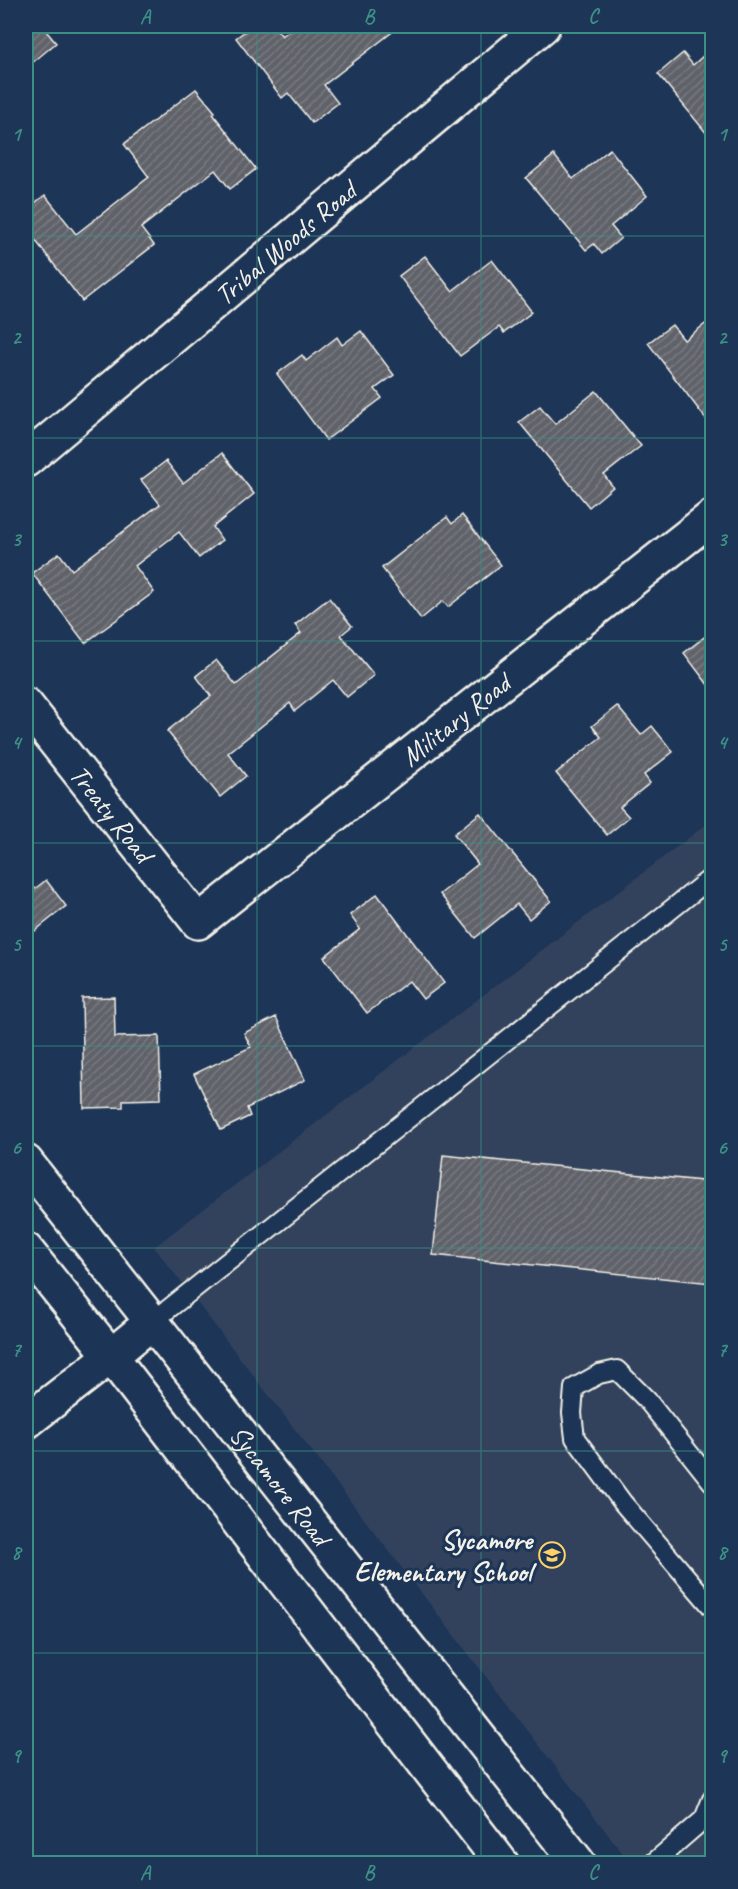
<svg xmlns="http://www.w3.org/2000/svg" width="738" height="1889" font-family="Caveat,sans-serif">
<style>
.built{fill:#31425d}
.building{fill:url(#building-hatch);stroke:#f4f1e8;stroke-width:1.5}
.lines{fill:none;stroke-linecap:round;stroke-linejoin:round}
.lane-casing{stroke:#f4f1e8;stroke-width:22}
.street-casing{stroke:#f4f1e8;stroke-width:38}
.secondary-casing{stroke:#f4f1e8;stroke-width:38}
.lane{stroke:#1d3557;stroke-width:18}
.street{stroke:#1d3557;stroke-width:33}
.secondary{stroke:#1d3557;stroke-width:33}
.grid{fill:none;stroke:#3d8f86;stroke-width:1.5;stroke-opacity:0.55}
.labels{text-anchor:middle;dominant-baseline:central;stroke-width:6;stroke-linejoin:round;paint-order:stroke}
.street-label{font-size:28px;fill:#f4f1e8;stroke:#1d3557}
.poi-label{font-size:28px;font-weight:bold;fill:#f4f1e8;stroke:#1d3557;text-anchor:end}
.neatline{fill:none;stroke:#3d8f86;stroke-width:2}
.grid-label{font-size:20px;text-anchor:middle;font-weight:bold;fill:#3d8f86}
</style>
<defs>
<pattern id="building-hatch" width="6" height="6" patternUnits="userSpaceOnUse" patternTransform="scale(1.5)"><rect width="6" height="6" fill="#61626b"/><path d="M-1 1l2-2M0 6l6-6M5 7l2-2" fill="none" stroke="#787980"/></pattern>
</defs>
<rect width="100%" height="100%" fill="#1d3557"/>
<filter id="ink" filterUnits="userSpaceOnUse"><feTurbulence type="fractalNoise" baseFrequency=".0167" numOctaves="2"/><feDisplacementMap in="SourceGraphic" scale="12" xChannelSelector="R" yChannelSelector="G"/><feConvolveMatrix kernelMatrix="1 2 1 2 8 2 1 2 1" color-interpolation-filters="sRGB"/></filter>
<g filter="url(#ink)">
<path class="built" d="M 712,820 L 712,1863 L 630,1863 L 154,1247 Z"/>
<g class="building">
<path d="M 26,26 L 42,26 L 56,43 L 26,68 Z"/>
<path d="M 252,26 L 274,26 L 282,36 L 296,26 L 400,26 L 324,85 L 338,103 L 312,123 L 288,93 L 282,98 L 236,38 Z"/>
<path d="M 712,48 L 712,140 L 658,74 L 683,53 L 693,65 Z"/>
<path d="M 196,89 L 215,112 L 213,114 L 256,169 L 230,189 L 215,170 L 141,228 L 154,245 L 82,301 L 26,228 L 26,210 L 45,195 L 76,234 L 149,177 L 124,144 Z"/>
<path d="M 610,149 L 647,196 L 611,226 L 621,238 L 602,254 L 594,244 L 586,250 L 526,178 L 554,155 L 573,179 Z"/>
<path d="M 425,256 L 452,291 L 492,260 L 532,312 L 504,333 L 499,327 L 460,356 L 399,276 Z"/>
<path d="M 712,319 L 712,427 L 648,343 L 672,325 L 684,340 Z"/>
<path d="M 361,331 L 394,375 L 375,389 L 382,398 L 326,440 L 277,374 L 302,355 L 306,361 L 337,337 L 342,345 Z"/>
<path d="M 596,391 L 641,446 L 604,475 L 613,487 L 589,507 L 519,422 L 540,406 L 555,424 Z"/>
<path d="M 222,453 L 254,494 L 213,527 L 222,540 L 199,558 L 179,532 L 135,566 L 154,592 L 85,643 L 32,573 L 59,553 L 72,570 L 160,504 L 141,480 L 166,461 L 183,483 Z"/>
<path d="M 462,515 L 501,565 L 448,607 L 443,601 L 421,619 L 382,568 L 447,517 L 452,524 Z"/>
<path d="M 329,598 L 352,626 L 341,635 L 374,675 L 347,697 L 333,680 L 295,711 L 290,703 L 228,753 L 246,776 L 220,797 L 167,731 L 211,696 L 196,676 L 216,660 L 236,685 L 301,633 L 295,625 Z"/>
<path d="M 712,631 L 712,690 L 684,653 Z"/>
<path d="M 617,706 L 641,735 L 652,726 L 673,752 L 644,775 L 650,783 L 620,807 L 629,817 L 607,835 L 556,773 L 601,737 L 592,726 Z"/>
<path d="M 480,813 L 551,901 L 529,919 L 517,904 L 475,938 L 440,894 L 478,864 L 454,834 Z"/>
<path d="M 46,880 L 66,906 L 26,938 L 26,896 Z"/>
<path d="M 377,894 L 444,983 L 423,999 L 409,981 L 367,1013 L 324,957 L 360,929 L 350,915 Z"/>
<path d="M 114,997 L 115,1037 L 159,1036 L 161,1099 L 123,1100 L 123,1107 L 84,1108 L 82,998 Z"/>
<path d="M 276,1017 L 305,1080 L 247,1108 L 250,1116 L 221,1130 L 194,1074 L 251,1047 L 244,1033 Z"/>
<path d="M 443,1155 L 712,1182 L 712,1283 L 433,1255 Z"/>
</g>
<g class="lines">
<g class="lane-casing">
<g id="lane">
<path d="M 152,1322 L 712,877"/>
<path d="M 712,1482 L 647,1400 L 617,1370 L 599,1374 L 574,1388 L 572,1413 L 575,1438 L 623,1503 L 712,1607"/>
<path d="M 652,1864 L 704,1819 L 712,1799"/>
</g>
</g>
<g class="street-casing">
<g id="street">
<path id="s1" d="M 26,460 L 543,26"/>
<path id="s2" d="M 26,705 L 198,922 L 712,517"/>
<path d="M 26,1422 L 111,1356 L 152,1322"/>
</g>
</g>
<g class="secondary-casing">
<g id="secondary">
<path id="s3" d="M 26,1162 L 579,1864"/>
<path d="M 26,1250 L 111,1356 L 502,1864"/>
</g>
</g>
<use href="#lane" class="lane"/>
<use href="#street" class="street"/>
<use href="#secondary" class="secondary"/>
</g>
</g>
<path class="grid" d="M 257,26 L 257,1864M 481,26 L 481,1864M 26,236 L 712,236M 26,438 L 712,438M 26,641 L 712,641M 26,843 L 712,843M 26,1046 L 712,1046M 26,1248 L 712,1248M 26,1451 L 712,1451M 26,1653 L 712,1653"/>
<defs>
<g id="school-ring" transform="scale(1.35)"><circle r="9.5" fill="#1d3557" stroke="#ffd166" stroke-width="1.5"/><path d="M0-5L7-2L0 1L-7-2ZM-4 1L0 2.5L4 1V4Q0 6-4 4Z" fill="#ffd166"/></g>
</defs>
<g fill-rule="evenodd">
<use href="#school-ring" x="552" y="1555"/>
</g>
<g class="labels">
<g class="street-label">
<text stroke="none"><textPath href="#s1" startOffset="338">Tribal Woods Road</textPath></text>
<text stroke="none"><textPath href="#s2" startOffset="604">Military Road</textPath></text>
<text stroke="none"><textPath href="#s2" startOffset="138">Treaty Road</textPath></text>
<text stroke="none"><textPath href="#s3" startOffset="411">Sycamore Road</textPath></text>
</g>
<g class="poi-label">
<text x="532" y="1539">Sycamore<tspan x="532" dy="32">Elementary School</tspan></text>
</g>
</g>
<rect width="738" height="1889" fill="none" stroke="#1d3557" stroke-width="66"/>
<rect x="33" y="33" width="672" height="1823" class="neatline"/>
<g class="grid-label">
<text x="145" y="23">A</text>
<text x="369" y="23">B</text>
<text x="593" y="23">C</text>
<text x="16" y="141">1</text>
<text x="722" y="141">1</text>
<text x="16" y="344">2</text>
<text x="722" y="344">2</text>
<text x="16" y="546">3</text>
<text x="722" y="546">3</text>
<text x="16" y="749">4</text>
<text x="722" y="749">4</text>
<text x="16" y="951">5</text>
<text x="722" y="951">5</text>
<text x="16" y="1154">6</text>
<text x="722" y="1154">6</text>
<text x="16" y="1356">7</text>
<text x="722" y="1356">7</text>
<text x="16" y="1559">8</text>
<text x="722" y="1559">8</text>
<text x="16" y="1762">9</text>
<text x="722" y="1762">9</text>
<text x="145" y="1879">A</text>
<text x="369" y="1879">B</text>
<text x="593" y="1879">C</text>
</g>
</svg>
